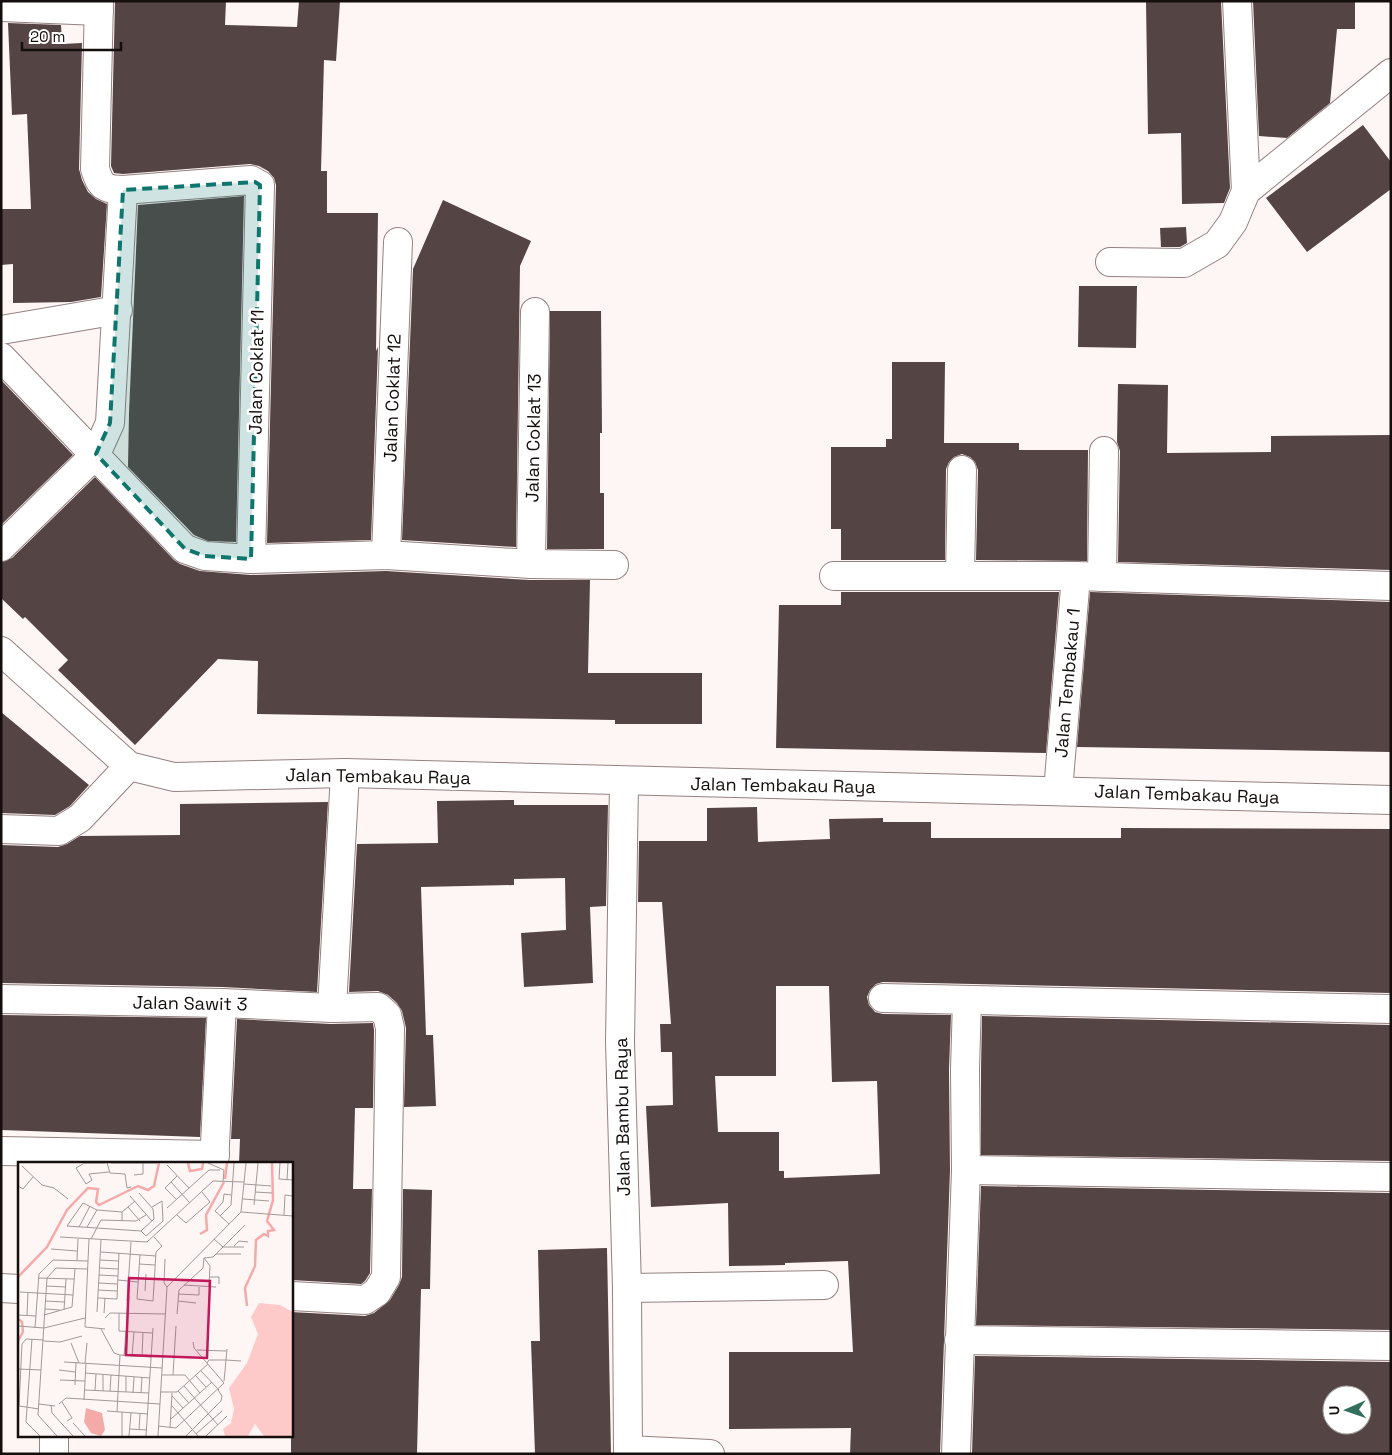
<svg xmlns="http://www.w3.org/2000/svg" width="1392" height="1455" font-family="'Space Grotesk',sans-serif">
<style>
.building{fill:#544;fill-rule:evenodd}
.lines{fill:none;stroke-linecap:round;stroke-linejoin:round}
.minor-casing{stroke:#948180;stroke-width:30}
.minor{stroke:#fff;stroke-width:28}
.marked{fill:#0f766e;fill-opacity:0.2;stroke:#0f766e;stroke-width:4;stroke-dasharray:10 6;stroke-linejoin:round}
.labels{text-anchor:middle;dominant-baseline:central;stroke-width:5;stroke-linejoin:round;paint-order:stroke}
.street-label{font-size:18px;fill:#140e0d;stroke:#fff}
.inset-river{fill:none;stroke:#f4aaa9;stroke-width:2.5}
.inset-road{fill:none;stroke:#a09998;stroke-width:1}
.view{fill:#c2185b;fill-opacity:0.15;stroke:#c2185b;stroke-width:2.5}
.inset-edge{fill:none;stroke:#140e0d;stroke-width:2.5}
</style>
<rect width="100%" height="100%" fill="#fef6f5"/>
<g class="building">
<path d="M 115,1 L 226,1 L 225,25 L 297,27 L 299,1 L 340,1 L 336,61 L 324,60 L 321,171 L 327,171 L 327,213 L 378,213 L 376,351 L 378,347 L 371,540 L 267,543 L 276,185 L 274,178 L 268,171 L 259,166 L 250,164 L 123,174 L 114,173 L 111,166 Z"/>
<path d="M 1146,1 L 1221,1 L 1230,188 L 1224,203 L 1182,204 L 1181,133 L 1148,134 Z"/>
<path d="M 1253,1 L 1355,1 L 1355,29 L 1337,29 L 1330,103 L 1287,138 L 1259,136 Z"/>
<path d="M 8,23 L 61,25 L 62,44 L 82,43 L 79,169 L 82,180 L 88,192 L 96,199 L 107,204 L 101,297 L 71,302 L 13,303 L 13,264 L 1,265 L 1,209 L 31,209 L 27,114 L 12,115 Z"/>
<path d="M 1363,125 L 1391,162 L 1391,189 L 1307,252 L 1266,198 Z"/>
<path d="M 244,196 L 236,542 L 208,541 L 194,535 L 128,467 L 129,413 L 138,205 Z"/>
<path d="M 443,200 L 531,241 L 520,266 L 516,547 L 402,540 L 413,269 Z"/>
<path d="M 1186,227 L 1187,243 L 1180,247 L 1161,247 L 1160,228 Z"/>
<path d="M 1079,286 L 1137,286 L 1136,348 L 1078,347 Z"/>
<path d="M 550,311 L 601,311 L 602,433 L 600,433 L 600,493 L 604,493 L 604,549 L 547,549 Z"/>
<path d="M 892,362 L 945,362 L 944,443 L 1019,443 L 1019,450 L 1088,450 L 1087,561 L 976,560 L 978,470 L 975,462 L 970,457 L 962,454 L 954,457 L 949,462 L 946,469 L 945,560 L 841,560 L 841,529 L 831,529 L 831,447 L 886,447 L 886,439 L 892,439 Z"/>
<path d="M 1,380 L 73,455 L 1,525 Z"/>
<path d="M 1118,384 L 1168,385 L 1167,453 L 1271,452 L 1271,436 L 1391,435 L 1391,570 L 1118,562 L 1120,451 L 1117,442 Z"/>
<path d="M 95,477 L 174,560 L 180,564 L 200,571 L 251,575 L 386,571 L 530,580 L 590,580 L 588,673 L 702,673 L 702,724 L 615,724 L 615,720 L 257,714 L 258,661 L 218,659 L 135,745 L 58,670 L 68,660 L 25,617 L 23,619 L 1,598 L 1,562 L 12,558 Z"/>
<path d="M 841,592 L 1059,592 L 1046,753 L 776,748 L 779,605 L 841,605 Z"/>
<path d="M 1090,592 L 1391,602 L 1391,752 L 1077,747 Z"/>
<path d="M 1,712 L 89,785 L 70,806 L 55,815 L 1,813 Z"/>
<path d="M 514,800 L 514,805 L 608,805 L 606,906 L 590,907 L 593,983 L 524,987 L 521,933 L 566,930 L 565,878 L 514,879 L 514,885 L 421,887 L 426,1035 L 433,1035 L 436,1106 L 404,1107 L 406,1028 L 402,1011 L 397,1003 L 388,995 L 378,991 L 349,992 L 357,844 L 438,843 L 437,801 Z"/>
<path d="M 328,802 L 317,992 L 222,987 L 1,983 L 1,845 L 58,847 L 67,844 L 80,836 L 180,835 L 180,804 Z"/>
<path d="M 757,807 L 758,842 L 830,839 L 829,819 L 883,818 L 883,822 L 931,822 L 931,838 L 1121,838 L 1121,828 L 1391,829 L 1391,993 L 883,982 L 876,984 L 870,990 L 867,997 L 869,1005 L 875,1012 L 883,1014 L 951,1015 L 949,1070 L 950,1170 L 940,1454 L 850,1454 L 851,1428 L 729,1429 L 729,1352 L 853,1352 L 848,1261 L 785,1263 L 785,1265 L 729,1266 L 728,1203 L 651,1207 L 646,1106 L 673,1105 L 672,1052 L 661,1052 L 660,1024 L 671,1024 L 662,902 L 638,902 L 639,841 L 707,841 L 707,808 ZM 776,986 L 829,986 L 832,1082 L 877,1081 L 880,1174 L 784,1178 L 784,1171 L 779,1171 L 779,1132 L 718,1132 L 715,1076 L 776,1076 Z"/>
<path d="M 1,1015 L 206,1018 L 200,1137 L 1,1130 Z"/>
<path d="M 982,1016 L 1391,1025 L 1391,1161 L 981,1155 L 981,1070 Z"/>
<path d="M 237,1019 L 331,1024 L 373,1023 L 374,1030 L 373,1108 L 355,1108 L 353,1189 L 372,1189 L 370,1273 L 365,1281 L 361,1284 L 291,1280 L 291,1164 L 239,1164 L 240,1139 L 231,1139 Z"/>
<path d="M 981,1186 L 1391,1193 L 1391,1330 L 976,1325 Z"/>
<path d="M 403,1189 L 432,1190 L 430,1289 L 421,1289 L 417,1454 L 291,1454 L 291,1312 L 365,1316 L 374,1313 L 390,1300 L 399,1285 L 402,1277 Z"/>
<path d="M 607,1248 L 611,1454 L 535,1454 L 531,1341 L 540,1341 L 538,1250 Z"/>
<path d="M 975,1356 L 1391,1362 L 1391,1454 L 972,1454 ZM 1332,1395 L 1362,1395 L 1362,1425 L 1332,1425 Z"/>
</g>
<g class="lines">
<g class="minor-casing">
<g id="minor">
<path d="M 1237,1 L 1246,191"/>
<path d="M 1,7 L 99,11"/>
<path d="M 123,190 L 251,180 L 260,185 L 251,559"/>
<path d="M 1110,262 L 1184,263 L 1217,244 L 1233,222 L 1246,191 L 1391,73"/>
<path d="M 1,330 L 118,310"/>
<path d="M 1,357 L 185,549 L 205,556 L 251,559 L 386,555 L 531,564 L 614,565"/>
<path d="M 1,547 L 96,454 L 110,423 L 123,190 C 104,189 101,187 95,169 L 99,1"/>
<path d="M 386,555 L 398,242"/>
<path d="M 531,564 L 535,312"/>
<path d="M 834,576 L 1076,576 L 1391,586"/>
<path d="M 960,576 L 962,470"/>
<path d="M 1102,577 L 1104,451"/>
<path d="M 1,651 L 129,766 L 174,777 L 345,773 L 1391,800"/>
<path d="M 624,781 L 620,1042 L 627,1288 L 628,1454"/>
<path d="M 1058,791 L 1076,576"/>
<path d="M 1,829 L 59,831 L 80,818 L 129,766"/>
<path d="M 883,998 L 1391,1009"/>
<path d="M 1,999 L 222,1003 L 332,1008 L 378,1007 L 387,1015 L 390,1028 L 386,1277 L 377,1292 L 365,1300 L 291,1296"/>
<path d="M 332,1008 L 345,773"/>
<path d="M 1,1151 L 215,1155"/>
<path d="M 214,1164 L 222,1003"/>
<path d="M 966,1170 L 1391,1177"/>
<path d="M 1,1288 L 19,1289"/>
<path d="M 627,1288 L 824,1285"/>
<path d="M 959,1340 L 1391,1346"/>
<path d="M 628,1450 L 710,1454"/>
<path d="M 54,1454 L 54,1436"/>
<path d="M 956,1454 L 966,1170 L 965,1070 L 967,1000"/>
</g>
</g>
<use href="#minor" class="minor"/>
</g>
<path class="marked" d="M 255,182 L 260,185 L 251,559 L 205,556 L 185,549 L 96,454 L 110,423 L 123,190 Z"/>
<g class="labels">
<g class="street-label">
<text transform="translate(256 372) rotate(-89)">Jalan Coklat 11</text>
<text transform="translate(392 398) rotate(-88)">Jalan Coklat 12</text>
<text transform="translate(533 438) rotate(-89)">Jalan Coklat 13</text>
<text transform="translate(1067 683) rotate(-85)">Jalan Tembakau 1</text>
<text transform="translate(378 776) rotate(1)">Jalan Tembakau Raya</text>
<text transform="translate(783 785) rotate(1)">Jalan Tembakau Raya</text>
<text transform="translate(1187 794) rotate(2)">Jalan Tembakau Raya</text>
<text transform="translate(190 1003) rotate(1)">Jalan Sawit 3</text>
<text transform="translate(622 1117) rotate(-91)">Jalan Bambu Raya</text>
</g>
</g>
<g transform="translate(18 1162)">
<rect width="275" height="275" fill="#fef6f5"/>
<path d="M 241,141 L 262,143 L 275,150 L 275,274 L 246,274 L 237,262 L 230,274 L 207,274 L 205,267 L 213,261 L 216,247 L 211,226 L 229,201 L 240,172 L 233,155 Z" fill="#fecac9"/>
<path d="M 68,246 L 84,251 L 87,268 L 83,274 L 73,271 L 66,260 Z" fill="#f4aaa9"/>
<path class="inset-river" d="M 170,1 L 172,9 L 184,7 L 185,1M 207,17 L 209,1M 182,72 L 189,68 L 188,53 L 206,20M 0,115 L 29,85 L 49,48 L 70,26 L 80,27 L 78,40 L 81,43 L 120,24 L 130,28 L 136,24 L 141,1M 229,144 L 227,126 L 237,104 L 238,78 L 246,72 L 250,74 L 250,69 L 256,68 L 249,59 L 255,38 L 254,1M 0,157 L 4,160 L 5,170 L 0,179"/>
<path class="inset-road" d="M 65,1 L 87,1M 89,1 L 92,11 L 107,12 L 109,26 L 113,25M 93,1 L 139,1M 190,1 L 206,8 L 205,19M 262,1 L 261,17 L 275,18M 65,2 L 58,6 L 68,22 L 74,18 L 71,12 L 91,10M 149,3 L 171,26M 4,4 L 24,23 L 36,26 L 50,37M 116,13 L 125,12 L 125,1M 269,18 L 270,1M 153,20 L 172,41M 226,22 L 253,24M 0,24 L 5,27 L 15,15M 237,30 L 254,31M 112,34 L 134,59M 158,37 L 147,26 L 159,14M 225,37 L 251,39M 236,43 L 240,1M 110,45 L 122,59M 149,46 L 191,8 L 202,8M 223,50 L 275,54M 159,53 L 168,61 L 192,40 L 184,30M 266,53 L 267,33 L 275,34M 202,54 L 213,43 L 216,1M 104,59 L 104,50 L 117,39M 211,62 L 197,49 L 205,40 L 206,32 L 213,33M 49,64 L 123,69 L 136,57 L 135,47 L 121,31M 49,64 L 65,41 L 79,48 L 104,50M 61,65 L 72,44M 69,65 L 79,48M 123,69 L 128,74 L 145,59 L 144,39 L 134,45M 42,75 L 129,80 L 195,19 L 226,20M 71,77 L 67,165 L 87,167M 73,77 L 83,58 L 118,59 L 128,53M 196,77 L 205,85 L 226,85M 216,84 L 221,79 L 230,80M 33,87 L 59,89M 83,90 L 138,94M 198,92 L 223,92M 122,93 L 119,137 L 135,139 L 138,90 L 144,84 L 136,75M 186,96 L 192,104 L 191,124M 147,97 L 146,121 L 149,125M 59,98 L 60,77M 82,98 L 101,99M 121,102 L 137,103M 82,106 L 100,107M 81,113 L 100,114M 191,115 L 201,115 L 201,122M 20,116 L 56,117M 100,118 L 120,120M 81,121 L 99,122M 166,123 L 198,125M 28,124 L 48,125M 80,128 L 99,129M 127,129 L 128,112M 2,130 L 55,133M 160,132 L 181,133 L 181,125M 80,136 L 99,137 L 101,91M 27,139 L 47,140M 109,139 L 113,80M 160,139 L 178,141M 27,147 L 42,148M 46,148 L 48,117M 79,150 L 83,78M 86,151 L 87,136M 101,151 L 101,169 L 134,171M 159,152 L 161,128 L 185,106 L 186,96 L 195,95 L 227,63M 0,153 L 18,154M 9,153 L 10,130M 26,153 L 54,145 L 57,107M 87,156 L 92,151 L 147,152M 0,164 L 26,166 L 67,156M 17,166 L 21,112 L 35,98 L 70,99M 83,167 L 96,191 L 102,193 L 99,250M 14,177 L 8,260 L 22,274M 26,179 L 42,180 L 64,174M 53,181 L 61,201M 209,187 L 208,198 L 223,199M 179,188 L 208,189M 102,193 L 133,195M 106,194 L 108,169M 114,194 L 116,170M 124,195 L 125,170M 46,200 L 144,206M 67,201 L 69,181M 189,201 L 191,198 L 208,198 L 206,219M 0,207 L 23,208M 41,208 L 57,210M 183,209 L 201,228M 67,211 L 132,216M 144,213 L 167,213 L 182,231M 155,213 L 158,164M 177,213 L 188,225M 42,218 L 67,219M 57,223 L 58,200M 166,224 L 200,263M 67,228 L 131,231M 77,228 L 78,212M 85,229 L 85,213M 92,229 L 93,213M 160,229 L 171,241M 108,230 L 108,214M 143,230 L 159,230 L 190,202M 115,231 L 116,215M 123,231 L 124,215M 154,234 L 165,246M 66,238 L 68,201M 44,240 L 54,256 L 49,259M 21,242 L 37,244M 41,242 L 48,236 L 142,242M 33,243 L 34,251 L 55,274M 154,244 L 180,274M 21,247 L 1,244 L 4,182 L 8,177 L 26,178M 89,249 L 130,252M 104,250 L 104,274M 153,257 L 194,220M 55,261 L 67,274M 140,264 L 158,266 L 206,221 L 176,186 L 175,180M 152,266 L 154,231M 112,267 L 129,268M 121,268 L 122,252M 178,272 L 204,249M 39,274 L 20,253 L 29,116 L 38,106 L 70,107M 111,274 L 113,251M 128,274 L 135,166M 140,274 L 149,125 L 223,50 L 228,1M 168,274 L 203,239 L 204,234 L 200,228M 188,274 L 209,254"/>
<path class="view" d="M 111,116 L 192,119 L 189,196 L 108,193 Z"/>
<rect width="275" height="275" class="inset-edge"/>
</g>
<rect width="1392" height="1455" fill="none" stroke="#140e0d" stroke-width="5"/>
<g transform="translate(1347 1410) rotate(268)"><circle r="24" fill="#ffffff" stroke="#a19f9e"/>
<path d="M0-4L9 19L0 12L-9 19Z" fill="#32705d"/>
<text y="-8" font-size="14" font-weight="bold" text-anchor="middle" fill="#140e0d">U</text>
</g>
<path d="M22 42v8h99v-8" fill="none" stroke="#140e0d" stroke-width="2.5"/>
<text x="30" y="42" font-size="15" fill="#140e0d" stroke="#ffffff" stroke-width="4" paint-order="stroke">20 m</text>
</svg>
